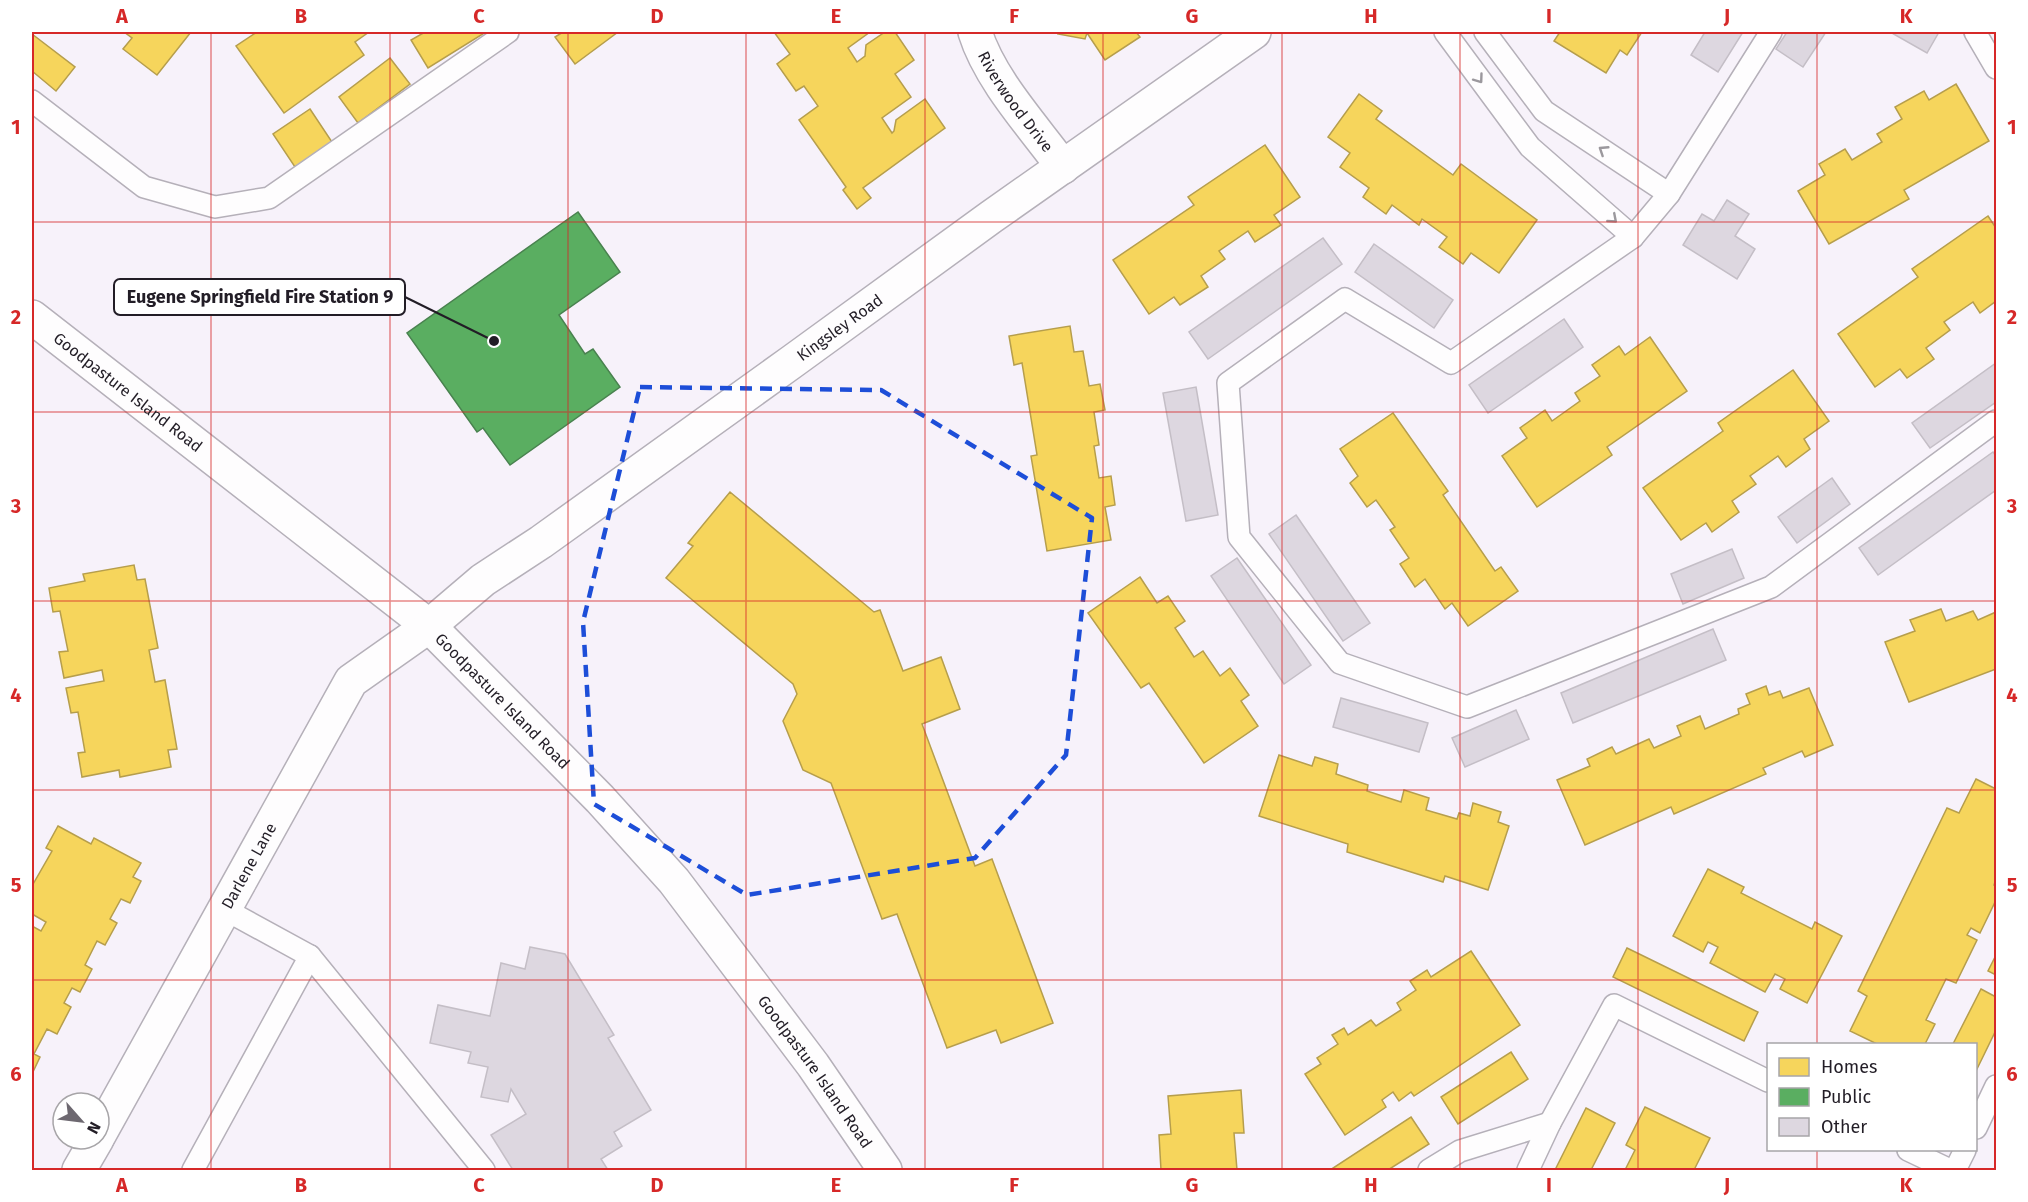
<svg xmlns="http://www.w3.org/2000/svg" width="2028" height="1202" font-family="'Fira Sans',sans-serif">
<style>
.homes{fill:#f6d55c;stroke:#b69e4c;stroke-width:1.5}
.public{fill:#5aae61;stroke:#49824f;stroke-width:1.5}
.building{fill:#ddd7e0;stroke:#c4bec6;stroke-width:1.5}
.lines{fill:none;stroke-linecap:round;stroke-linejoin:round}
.lane-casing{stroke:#b5b0b9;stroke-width:24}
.street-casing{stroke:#b5b0b9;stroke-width:36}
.secondary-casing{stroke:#b5b0b9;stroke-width:36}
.lane{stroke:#fefdfe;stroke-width:21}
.street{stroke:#fefdfe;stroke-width:33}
.secondary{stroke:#fefdfe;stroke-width:33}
.oneway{stroke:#9b989d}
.marked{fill:none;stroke:#1d4ed8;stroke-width:4.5;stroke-dasharray:12 8;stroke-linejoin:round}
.grid{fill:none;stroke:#d62828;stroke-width:1.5;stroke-opacity:0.55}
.labels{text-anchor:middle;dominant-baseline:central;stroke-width:6;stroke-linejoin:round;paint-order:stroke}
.street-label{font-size:16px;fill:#221d26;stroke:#fff}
.leader{fill:none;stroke:#221d26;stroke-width:2}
.callout-dot{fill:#221d26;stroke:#fff;stroke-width:2}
.callout{fill:#fff;stroke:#221d26;stroke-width:2}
.callout-label{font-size:18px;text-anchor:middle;font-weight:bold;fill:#221d26}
.neatline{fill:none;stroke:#d62828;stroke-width:2}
.grid-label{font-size:20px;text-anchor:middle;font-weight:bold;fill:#d62828}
</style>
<rect width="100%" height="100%" fill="#f7f2fa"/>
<g class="homes">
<path d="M 124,32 L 191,32 L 157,75 L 123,49 L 132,38 Z"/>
<path d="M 257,32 L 369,32 L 355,42 L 364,55 L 284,113 L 236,46 Z"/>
<path d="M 425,32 L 486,32 L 428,68 L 411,40 Z"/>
<path d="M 563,32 L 618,32 L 575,64 L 555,37 Z"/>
<path d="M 774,32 L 870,32 L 848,48 L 857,62 L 865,56 L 866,45 L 885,32 L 895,32 L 914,60 L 895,74 L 911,97 L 882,118 L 892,133 L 894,131 L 896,120 L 925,99 L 945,128 L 863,188 L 871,198 L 857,209 L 843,190 L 846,187 L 799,120 L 818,106 L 804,86 L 796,91 L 777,64 L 790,54 Z"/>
<path d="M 1059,32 L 1136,32 L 1140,37 L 1105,60 L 1087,33 L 1085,39 L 1058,34 Z"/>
<path d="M 1560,32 L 1642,32 L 1627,55 L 1620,50 L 1606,73 L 1554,41 Z"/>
<path d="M 32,34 L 75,67 L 56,91 L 32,71 Z"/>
<path d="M 390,58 L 410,84 L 358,123 L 339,97 Z"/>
<path d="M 1956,84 L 1989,141 L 1904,190 L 1909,199 L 1829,244 L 1798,191 L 1825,175 L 1819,164 L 1845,149 L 1852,160 L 1882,142 L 1877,134 L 1902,119 L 1895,107 L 1924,91 L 1929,100 Z"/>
<path d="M 1359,94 L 1382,111 L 1376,119 L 1453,175 L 1461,164 L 1537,220 L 1499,273 L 1471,253 L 1463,264 L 1439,247 L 1447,237 L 1422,219 L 1419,225 L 1392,205 L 1386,214 L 1363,197 L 1369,188 L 1340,167 L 1350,153 L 1328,137 Z"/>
<path d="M 310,109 L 332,142 L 295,167 L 273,134 Z"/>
<path d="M 1265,145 L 1300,197 L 1274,215 L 1281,225 L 1255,242 L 1248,231 L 1219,251 L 1225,259 L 1201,276 L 1208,287 L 1180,305 L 1174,297 L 1149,314 L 1113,260 L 1194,205 L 1188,197 Z"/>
<path d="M 1988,216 L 1996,228 L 1996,301 L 1980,313 L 1973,302 L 1944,322 L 1950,330 L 1926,348 L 1934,359 L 1907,378 L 1900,369 L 1875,387 L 1838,334 L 1918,277 L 1912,269 Z"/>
<path d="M 1070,326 L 1074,352 L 1083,351 L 1089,386 L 1100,384 L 1105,410 L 1094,412 L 1099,445 L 1094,446 L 1099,478 L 1111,476 L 1115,505 L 1105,507 L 1111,540 L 1047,551 L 1031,456 L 1037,455 L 1022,363 L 1014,365 L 1009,336 Z"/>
<path d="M 1650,337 L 1687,391 L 1607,447 L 1612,455 L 1537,507 L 1502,456 L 1527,438 L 1520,428 L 1545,410 L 1552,421 L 1580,401 L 1575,393 L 1600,376 L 1592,365 L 1619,346 L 1625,355 Z"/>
<path d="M 1793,370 L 1829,421 L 1804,439 L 1810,449 L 1786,467 L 1778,456 L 1750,476 L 1756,484 L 1732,501 L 1739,512 L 1712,532 L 1706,523 L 1681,540 L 1643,488 L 1723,431 L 1718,423 Z"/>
<path d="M 1393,413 L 1448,491 L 1443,495 L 1495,571 L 1501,567 L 1518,591 L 1468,626 L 1452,603 L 1445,609 L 1425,579 L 1415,587 L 1400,564 L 1409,558 L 1390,530 L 1395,527 L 1376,500 L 1367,507 L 1350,483 L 1358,476 L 1340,449 Z"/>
<path d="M 730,492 L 874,612 L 880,610 L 903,671 L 941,657 L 960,709 L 922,724 L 975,866 L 992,859 L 1053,1023 L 1001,1043 L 996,1030 L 947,1048 L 897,914 L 882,919 L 831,783 L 803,770 L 783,721 L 797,694 L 793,684 L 666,578 L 693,546 L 688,543 Z"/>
<path d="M 134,565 L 137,580 L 145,579 L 158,648 L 149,650 L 155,682 L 165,680 L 177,749 L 168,750 L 171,767 L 120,777 L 119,770 L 82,777 L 78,753 L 85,752 L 78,712 L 71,713 L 66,688 L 104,681 L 102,670 L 64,678 L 59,652 L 68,651 L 60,611 L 53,612 L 49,588 L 85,581 L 83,574 Z"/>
<path d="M 1140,577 L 1157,603 L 1168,596 L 1185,621 L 1175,628 L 1194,657 L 1203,651 L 1220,676 L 1230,668 L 1249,695 L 1241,701 L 1258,726 L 1204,763 L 1149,683 L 1141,688 L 1088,613 Z"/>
<path d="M 1941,609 L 1946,621 L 1973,611 L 1978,620 L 1996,612 L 1996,669 L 1909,702 L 1885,642 L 1915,631 L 1910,620 Z"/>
<path d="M 1766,686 L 1769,695 L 1780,691 L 1783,698 L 1809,688 L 1833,745 L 1805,757 L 1802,751 L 1763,768 L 1766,774 L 1674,814 L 1671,807 L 1585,845 L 1557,780 L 1590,766 L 1587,759 L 1612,747 L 1616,754 L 1649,739 L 1654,748 L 1681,736 L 1677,726 L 1700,716 L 1705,729 L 1739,714 L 1738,709 L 1750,704 L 1746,694 Z"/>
<path d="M 1279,755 L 1312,766 L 1315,757 L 1338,764 L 1336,774 L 1368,785 L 1367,791 L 1401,802 L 1404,790 L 1429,798 L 1426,810 L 1457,819 L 1459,813 L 1470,816 L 1473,803 L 1501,812 L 1498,822 L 1509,826 L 1488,890 L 1445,876 L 1443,882 L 1347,852 L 1348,844 L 1259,816 Z"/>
<path d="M 1976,779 L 1996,789 L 1996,879 L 1994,885 L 1996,887 L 1996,900 L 1980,933 L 1971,928 L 1967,935 L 1977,940 L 1956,983 L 1946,979 L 1926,1020 L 1935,1024 L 1925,1044 L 1877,1044 L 1850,1031 L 1867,996 L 1858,991 L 1947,808 L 1959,813 Z"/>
<path d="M 58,826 L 91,844 L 94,838 L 141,863 L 133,877 L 141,881 L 130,903 L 121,899 L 110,919 L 117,923 L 105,945 L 97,941 L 85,965 L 92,969 L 80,992 L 72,988 L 64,1003 L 71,1007 L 57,1034 L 47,1029 L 34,1054 L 40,1057 L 32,1074 L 32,926 L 41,931 L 46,922 L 32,914 L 32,886 L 52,851 L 46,848 Z"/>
<path d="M 1708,869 L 1744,887 L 1741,893 L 1812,929 L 1815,922 L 1842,936 L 1807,1003 L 1780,989 L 1785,979 L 1775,974 L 1765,992 L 1710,963 L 1718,947 L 1708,942 L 1703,952 L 1673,936 Z"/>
<path d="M 1627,948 L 1758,1012 L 1744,1041 L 1613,977 Z"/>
<path d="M 1471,951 L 1520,1025 L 1414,1096 L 1411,1092 L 1399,1101 L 1393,1092 L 1382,1100 L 1386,1107 L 1345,1135 L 1305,1074 L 1321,1064 L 1317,1058 L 1338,1044 L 1332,1035 L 1344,1028 L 1348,1035 L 1371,1020 L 1376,1026 L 1401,1010 L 1397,1003 L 1416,990 L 1410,981 L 1427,970 L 1431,977 Z"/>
<path d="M 1996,955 L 1996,975 L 1988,971 Z"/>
<path d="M 1981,989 L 1996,997 L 1996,1030 L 1976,1071 L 1976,1044 L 1953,1044 Z"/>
<path d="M 1511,1052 L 1528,1079 L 1458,1124 L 1441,1097 Z"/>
<path d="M 1241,1090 L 1244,1133 L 1234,1133 L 1237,1170 L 1161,1170 L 1159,1135 L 1171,1134 L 1168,1096 Z"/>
<path d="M 1645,1107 L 1710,1138 L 1694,1170 L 1625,1170 L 1635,1150 L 1626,1145 Z"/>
<path d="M 1586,1108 L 1615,1123 L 1591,1170 L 1555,1170 Z"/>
<path d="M 1411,1117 L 1429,1144 L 1388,1170 L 1330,1170 Z"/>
</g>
<path class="public" d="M 578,212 L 620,272 L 559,315 L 585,354 L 593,349 L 620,387 L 510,465 L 483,428 L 477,432 L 407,333 Z"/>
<g class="building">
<path d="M 1705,32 L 1743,32 L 1718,72 L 1691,55 Z"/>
<path d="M 1787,32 L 1826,32 L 1803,67 L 1776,49 Z"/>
<path d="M 1890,32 L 1939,32 L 1927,53 Z"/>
<path d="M 1727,200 L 1749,214 L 1735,236 L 1755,249 L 1737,279 L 1683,245 L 1702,214 L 1714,221 Z"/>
<path d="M 1323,238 L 1342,264 L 1208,359 L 1189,332 Z"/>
<path d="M 1374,244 L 1453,300 L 1434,328 L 1355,272 Z"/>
<path d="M 1564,319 L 1583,347 L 1488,413 L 1469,385 Z"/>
<path d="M 1996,363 L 1996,402 L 1930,448 L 1912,423 Z"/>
<path d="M 1196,387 L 1218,515 L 1186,521 L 1163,393 Z"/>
<path d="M 1993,452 L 1996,456 L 1996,490 L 1878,575 L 1859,548 Z"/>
<path d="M 1832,478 L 1850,504 L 1797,543 L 1778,517 Z"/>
<path d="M 1296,515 L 1370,623 L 1343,641 L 1269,534 Z"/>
<path d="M 1732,549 L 1744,578 L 1683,604 L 1671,574 Z"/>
<path d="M 1237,558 L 1311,665 L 1284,684 L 1211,576 Z"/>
<path d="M 1713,629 L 1726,660 L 1573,723 L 1561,693 Z"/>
<path d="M 1341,698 L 1428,723 L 1419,752 L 1333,727 Z"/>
<path d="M 1516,710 L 1529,739 L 1465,767 L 1452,738 Z"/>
<path d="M 530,947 L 565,954 L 614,1035 L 608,1038 L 651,1110 L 614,1132 L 622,1146 L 601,1159 L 608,1170 L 513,1170 L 491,1135 L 526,1114 L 511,1089 L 508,1102 L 481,1097 L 488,1067 L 468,1063 L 471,1052 L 430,1043 L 438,1005 L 490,1016 L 501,963 L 525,969 Z"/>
</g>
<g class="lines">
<g class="lane-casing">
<g id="lane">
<path d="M 1445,32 L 1530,147 L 1633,237"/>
<path d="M 1485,32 L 1544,111 L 1669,194"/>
<path d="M 1771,32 L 1669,194 L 1633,237 L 1451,363 L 1345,299 L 1228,383 L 1239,537 L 1340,663 L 1467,707 L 1771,587 L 1996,421"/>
<path d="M 1975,32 L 1996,68"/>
<path d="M 32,101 L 144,187 L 215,207 L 269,198 L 508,32"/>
<path d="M 310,956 L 484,1170"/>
<path d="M 1976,1128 L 1996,1086"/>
<path d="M 1908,1150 L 1950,1170"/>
<path d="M 193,1170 L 310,956 L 224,909"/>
<path d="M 1429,1170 L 1460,1151 L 1550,1123"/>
<path d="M 1528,1170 L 1550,1123 L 1614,1005 L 1768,1081"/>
<path d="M 1955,1170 L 1965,1150"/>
</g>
</g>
<g class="street-casing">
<g id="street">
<path id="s1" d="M 975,32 C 990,80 1033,126 1063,167"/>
<path id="s2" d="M 99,1135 L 351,681 L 429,626"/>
<path d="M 79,1170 L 97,1139"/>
</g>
</g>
<g class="secondary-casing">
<g id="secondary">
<path id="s3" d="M 32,317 L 429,626 L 600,799 L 674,881 L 813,1065 L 885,1170"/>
<path id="s4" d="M 429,626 L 483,580 L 541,542 L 793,361 L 991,217 L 1254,32"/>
</g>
</g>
<use href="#lane" class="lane"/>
<use href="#street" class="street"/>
<use href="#secondary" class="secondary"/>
</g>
<defs><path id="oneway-chevron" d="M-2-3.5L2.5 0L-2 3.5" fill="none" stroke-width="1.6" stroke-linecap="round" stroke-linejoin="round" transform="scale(1.5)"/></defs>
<g class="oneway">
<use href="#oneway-chevron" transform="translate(1479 79) rotate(54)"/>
<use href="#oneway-chevron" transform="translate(1603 150) rotate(-147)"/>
<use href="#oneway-chevron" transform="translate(1613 219) rotate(41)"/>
</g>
<path class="marked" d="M 640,387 L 881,390 L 1092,518 L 1066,755 L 975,858 L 747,895 L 594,804 L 583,622 Z"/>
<path class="grid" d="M 211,32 L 211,1170M 390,32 L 390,1170M 568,32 L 568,1170M 746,32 L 746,1170M 925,32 L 925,1170M 1103,32 L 1103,1170M 1282,32 L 1282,1170M 1460,32 L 1460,1170M 1638,32 L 1638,1170M 1817,32 L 1817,1044M 32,222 L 1996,222M 32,412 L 1996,412M 32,601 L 1996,601M 32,790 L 1996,790M 32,980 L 1996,980M 1817,1150 L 1817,1170"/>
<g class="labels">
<g class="street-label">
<text stroke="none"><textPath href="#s1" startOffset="81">Riverwood Drive</textPath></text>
<text stroke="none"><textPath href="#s4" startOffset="508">Kingsley Road</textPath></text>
<text stroke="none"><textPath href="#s3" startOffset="122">Goodpasture Island Road</textPath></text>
<text stroke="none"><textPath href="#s3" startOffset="608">Goodpasture Island Road</textPath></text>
<text stroke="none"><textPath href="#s2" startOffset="308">Darlene Lane</textPath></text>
<text stroke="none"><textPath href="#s3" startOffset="1094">Goodpasture Island Road</textPath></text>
</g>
</g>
<path class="leader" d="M494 341L405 297"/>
<circle class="callout-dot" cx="494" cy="341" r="6"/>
<rect class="callout" x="114" y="279" width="291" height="36" rx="6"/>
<g class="callout-label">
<text x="260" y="303">Eugene Springfield Fire Station 9</text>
</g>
<rect width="2028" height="1202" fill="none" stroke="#ffffff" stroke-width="66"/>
<rect x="1767" y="1043" width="210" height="108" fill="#ffffff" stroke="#a7a5a8" stroke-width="1.5"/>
<rect x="1779" y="1058" width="30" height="18" fill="#f6d55c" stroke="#a7a5a8" stroke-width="1.5"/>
<text x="1821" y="1073" font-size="18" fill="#221d26">Homes</text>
<rect x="1779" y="1088" width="30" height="18" fill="#5aae61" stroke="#a7a5a8" stroke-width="1.5"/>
<text x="1821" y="1103" font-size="18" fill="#221d26">Public</text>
<rect x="1779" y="1118" width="30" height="18" fill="#ddd7e0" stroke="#a7a5a8" stroke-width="1.5"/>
<text x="1821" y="1133" font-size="18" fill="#221d26">Other</text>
<g transform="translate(81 1121) rotate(118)"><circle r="28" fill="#ffffff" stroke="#a7a5a8" stroke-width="1.5"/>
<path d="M0-4.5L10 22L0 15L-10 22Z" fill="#6d6870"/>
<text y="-9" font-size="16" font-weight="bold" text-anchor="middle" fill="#221d26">N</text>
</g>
<rect x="33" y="33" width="1962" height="1136" class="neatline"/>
<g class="grid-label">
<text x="122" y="23">A</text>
<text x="301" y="23">B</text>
<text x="479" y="23">C</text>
<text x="657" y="23">D</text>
<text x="836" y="23">E</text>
<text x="1014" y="23">F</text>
<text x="1192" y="23">G</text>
<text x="1371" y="23">H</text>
<text x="1549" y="23">I</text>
<text x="1727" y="23">J</text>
<text x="1906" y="23">K</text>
<text x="16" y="134">1</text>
<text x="2012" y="134">1</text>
<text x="16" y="324">2</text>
<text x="2012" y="324">2</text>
<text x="16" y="513">3</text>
<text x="2012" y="513">3</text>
<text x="16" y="702">4</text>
<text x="2012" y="702">4</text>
<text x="16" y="892">5</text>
<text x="2012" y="892">5</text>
<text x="16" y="1081">6</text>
<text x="2012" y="1081">6</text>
<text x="122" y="1192">A</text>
<text x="301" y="1192">B</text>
<text x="479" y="1192">C</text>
<text x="657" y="1192">D</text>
<text x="836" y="1192">E</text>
<text x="1014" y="1192">F</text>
<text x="1192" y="1192">G</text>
<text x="1371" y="1192">H</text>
<text x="1549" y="1192">I</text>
<text x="1727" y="1192">J</text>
<text x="1906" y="1192">K</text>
</g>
</svg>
